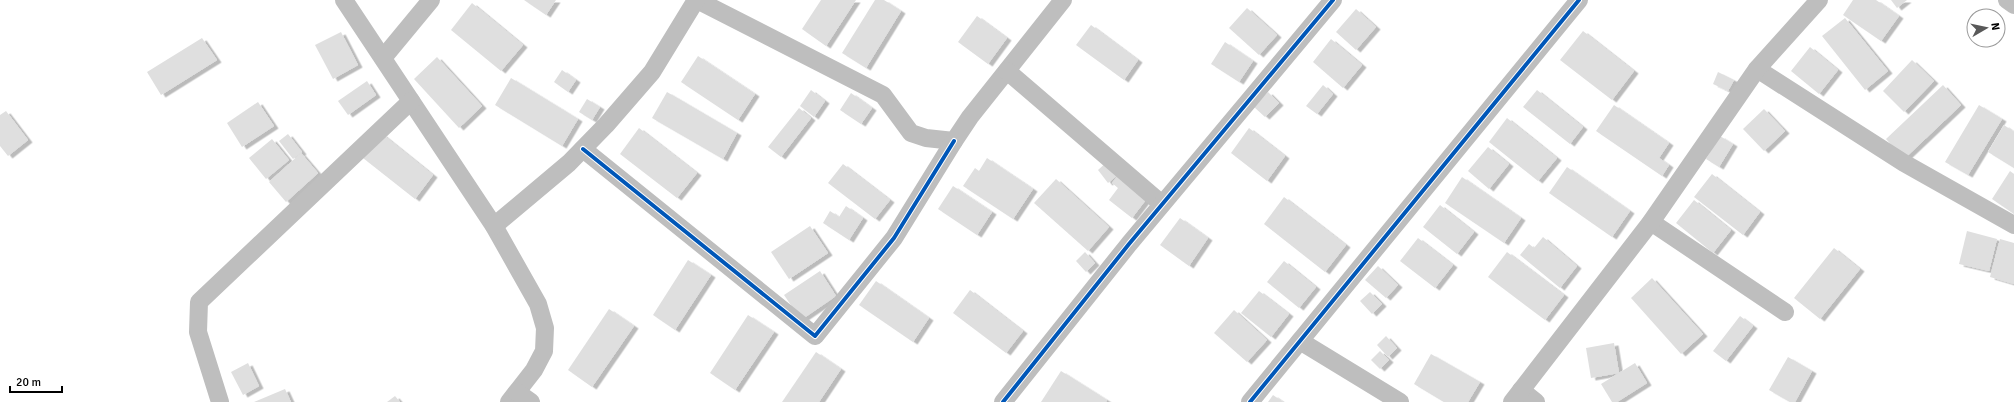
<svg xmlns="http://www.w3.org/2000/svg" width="2014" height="402" font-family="Signika,sans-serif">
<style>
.building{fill:#dfdfdf;filter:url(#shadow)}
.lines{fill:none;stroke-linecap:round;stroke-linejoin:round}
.street{stroke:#bebebe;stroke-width:18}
.cycleway-casing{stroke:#fff;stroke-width:6}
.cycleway{stroke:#0057b8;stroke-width:4}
</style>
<defs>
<filter id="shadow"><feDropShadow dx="4.5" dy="2.5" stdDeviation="0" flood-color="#0004"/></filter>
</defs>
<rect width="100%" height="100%" fill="#fff"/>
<g class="building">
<path d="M 524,0 L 556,0 L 546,15 Z"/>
<path d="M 821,0 L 856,0 L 826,46 L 802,29 Z"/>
<path d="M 875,0 L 884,0 L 901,11 L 866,68 L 842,53 Z"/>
<path d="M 1853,0 L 1876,0 L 1899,16 L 1881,41 L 1843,15 Z"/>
<path d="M 1891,0 L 1907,0 L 1897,8 Z"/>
<path d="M 472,3 L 523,45 L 501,71 L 451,30 Z"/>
<path d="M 1247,8 L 1277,35 L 1259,55 L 1229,28 Z"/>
<path d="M 1356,9 L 1376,27 L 1356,50 L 1336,32 Z"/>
<path d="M 977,16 L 1007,38 L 988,64 L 958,42 Z"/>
<path d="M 1845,18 L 1888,71 L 1865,90 L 1822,36 Z"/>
<path d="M 1091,25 L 1138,60 L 1124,80 L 1076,45 Z"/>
<path d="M 1583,31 L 1634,71 L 1612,100 L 1560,60 Z"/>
<path d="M 341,32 L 358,65 L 333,79 L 315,45 Z"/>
<path d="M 202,38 L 217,60 L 161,95 L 147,72 Z"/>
<path d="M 1331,39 L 1362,65 L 1343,88 L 1313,62 Z"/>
<path d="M 1225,42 L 1253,61 L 1239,82 L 1211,64 Z"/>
<path d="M 1810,47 L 1838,70 L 1819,94 L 1791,71 Z"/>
<path d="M 698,56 L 755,94 L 738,120 L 681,82 Z"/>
<path d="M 437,57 L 482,106 L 459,128 L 414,79 Z"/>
<path d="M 1912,60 L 1934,81 L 1904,112 L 1883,91 Z"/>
<path d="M 562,70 L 576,80 L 568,92 L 554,82 Z"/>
<path d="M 1718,72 L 1734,80 L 1728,91 L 1713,84 Z"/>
<path d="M 511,78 L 578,119 L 562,146 L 495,105 Z"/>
<path d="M 367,81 L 376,95 L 348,115 L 338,101 Z"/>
<path d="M 1323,85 L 1333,94 L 1317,114 L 1306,106 Z"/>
<path d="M 1943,85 L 1961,105 L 1904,159 L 1886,139 Z"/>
<path d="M 811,90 L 825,101 L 814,117 L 800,106 Z"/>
<path d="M 1537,90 L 1583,127 L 1570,144 L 1523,107 Z"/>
<path d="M 667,92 L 737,133 L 723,159 L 652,118 Z"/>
<path d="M 1268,92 L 1279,103 L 1265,117 L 1254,107 Z"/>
<path d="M 851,93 L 872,108 L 861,124 L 840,110 Z"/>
<path d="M 587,99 L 600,107 L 592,120 L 579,112 Z"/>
<path d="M 258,102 L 274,126 L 242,147 L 227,123 Z"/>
<path d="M 1614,105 L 1669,143 L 1659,158 L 1669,165 L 1662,176 L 1596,131 Z"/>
<path d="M 1979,105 L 2002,119 L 1968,175 L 1945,162 Z"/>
<path d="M 799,108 L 811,118 L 781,157 L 768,147 Z"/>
<path d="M 1764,109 L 1785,131 L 1764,151 L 1743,129 Z"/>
<path d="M 6,111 L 28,140 L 8,156 L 0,146 L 0,115 Z"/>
<path d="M 1507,118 L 1557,158 L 1538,181 L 1489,142 Z"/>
<path d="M 2004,125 L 2014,132 L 2014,168 L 1988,152 Z"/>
<path d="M 639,128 L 697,173 L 677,198 L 620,154 Z"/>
<path d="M 1249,128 L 1285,156 L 1267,181 L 1231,153 Z"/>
<path d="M 288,134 L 302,152 L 293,159 L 279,141 Z"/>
<path d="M 382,134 L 433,175 L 415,199 L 363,158 Z"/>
<path d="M 1720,136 L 1733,144 L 1719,167 L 1706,159 Z"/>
<path d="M 272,139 L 289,160 L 266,179 L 249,158 Z"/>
<path d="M 1488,147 L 1509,164 L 1489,189 L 1468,171 Z"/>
<path d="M 301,153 L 318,173 L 286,202 L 269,182 Z"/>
<path d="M 987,158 L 1033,189 L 1013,219 L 963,186 L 975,168 L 979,171 Z"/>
<path d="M 1108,161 L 1119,174 L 1108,183 L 1098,170 Z"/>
<path d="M 843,164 L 890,200 L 875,219 L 828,183 Z"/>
<path d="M 1567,167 L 1630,211 L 1612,237 L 1549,193 Z"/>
<path d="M 2010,171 L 2014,174 L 2014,214 L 1992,199 Z"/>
<path d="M 1120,173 L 1148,197 L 1132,218 L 1109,200 L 1118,188 L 1112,183 Z"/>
<path d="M 1712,174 L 1760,212 L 1743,235 L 1694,197 Z"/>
<path d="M 1462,177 L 1521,218 L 1504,243 L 1445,203 Z"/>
<path d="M 1056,179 L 1109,227 L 1088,251 L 1034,203 Z"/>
<path d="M 953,186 L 992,212 L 977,235 L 938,209 Z"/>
<path d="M 1284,197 L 1346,245 L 1325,272 L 1264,224 Z"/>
<path d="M 1694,200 L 1731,230 L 1713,253 L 1676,223 Z"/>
<path d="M 1440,205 L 1474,232 L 1457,254 L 1423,227 Z"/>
<path d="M 846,206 L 863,218 L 849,240 L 823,223 L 830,211 L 839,217 Z"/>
<path d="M 1180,218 L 1208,238 L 1189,266 L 1160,245 Z"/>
<path d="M 810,226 L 828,253 L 789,279 L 771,252 Z"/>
<path d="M 1967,231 L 1997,239 L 1989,271 L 1959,264 Z"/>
<path d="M 1543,237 L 1577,266 L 1560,288 L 1520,255 L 1529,244 L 1534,248 Z"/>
<path d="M 1418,238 L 1453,265 L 1435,288 L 1400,261 Z"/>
<path d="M 2000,239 L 2014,243 L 2014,284 L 1990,277 Z"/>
<path d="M 1834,248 L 1860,269 L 1820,319 L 1794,298 Z"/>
<path d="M 1085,252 L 1095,263 L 1086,272 L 1076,261 Z"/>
<path d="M 1507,252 L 1564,295 L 1545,320 L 1488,277 Z"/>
<path d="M 688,260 L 711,275 L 675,330 L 653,315 Z"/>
<path d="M 1284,261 L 1316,287 L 1299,308 L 1267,282 Z"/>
<path d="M 1378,266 L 1398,285 L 1386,298 L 1365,280 Z"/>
<path d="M 820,271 L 836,296 L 801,320 L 784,295 Z"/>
<path d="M 1652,278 L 1703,334 L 1681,354 L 1631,298 Z"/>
<path d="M 876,281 L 929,318 L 913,342 L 859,305 Z"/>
<path d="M 970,290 L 1023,331 L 1006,353 L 953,313 Z"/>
<path d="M 1259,291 L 1289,314 L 1271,337 L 1241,313 Z"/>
<path d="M 1370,292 L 1382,304 L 1372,314 L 1360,301 Z"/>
<path d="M 609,309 L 634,326 L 592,387 L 568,370 Z"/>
<path d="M 1234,310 L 1267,340 L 1247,362 L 1214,333 Z"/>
<path d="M 748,315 L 774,332 L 735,390 L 710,373 Z"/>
<path d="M 1740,316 L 1753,326 L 1726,361 L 1713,351 Z"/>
<path d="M 1386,336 L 1397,348 L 1388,357 L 1377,345 Z"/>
<path d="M 1614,343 L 1619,373 L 1591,378 L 1586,348 Z"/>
<path d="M 1380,351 L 1389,360 L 1380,369 L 1371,360 Z"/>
<path d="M 816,352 L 841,369 L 819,402 L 782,402 Z"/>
<path d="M 1431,354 L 1480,382 L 1468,402 L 1444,402 L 1414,384 Z"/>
<path d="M 1788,357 L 1812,371 L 1795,402 L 1790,402 L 1769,390 Z"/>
<path d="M 248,363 L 259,386 L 243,395 L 231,372 Z"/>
<path d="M 1635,363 L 1647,383 L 1617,402 L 1612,402 L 1601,384 Z"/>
<path d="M 1061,371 L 1107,400 L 1106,402 L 1041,402 Z"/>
<path d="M 285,389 L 291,402 L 254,402 Z"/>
<path d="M 1273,395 L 1283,402 L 1268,402 Z"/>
<path d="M 395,396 L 400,402 L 387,402 Z"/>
</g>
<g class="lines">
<g class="street">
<path d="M 344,0 L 494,226 L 538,304 L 545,328 L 544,351 L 534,370 L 509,402"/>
<path d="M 697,0 L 883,95 L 911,133 L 926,138 L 954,141 L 970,117 L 1063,0"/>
<path d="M 2007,0 L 2014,5"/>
<path d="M 383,58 L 431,0"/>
<path d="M 1757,69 L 1904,163 L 2014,225"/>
<path d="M 1007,71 L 1162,204"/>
<path d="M 583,149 L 815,336 L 894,238 L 954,141"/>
<path d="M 1651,222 L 1785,312"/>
<path d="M 494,226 L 569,163 L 606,125 L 652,72 L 696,0"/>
<path d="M 1300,341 L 1400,402"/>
<path d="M 1521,390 L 1536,402"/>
<path d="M 517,392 L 531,402"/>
<path d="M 220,402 L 198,332 L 199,302 L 411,101"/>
<path d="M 1003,402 L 1129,244 L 1333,0"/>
<path d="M 1250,402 L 1579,0"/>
<path d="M 1512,402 L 1651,222 L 1757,69 L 1819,0"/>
</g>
<g class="cycleway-casing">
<g id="cycleway">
<path d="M 583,149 L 815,336 L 894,238 L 954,141"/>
<path d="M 1003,402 L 1129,244 L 1333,0"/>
<path d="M 1250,402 L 1579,0"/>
</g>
</g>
<use href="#cycleway" class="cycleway"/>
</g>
<g transform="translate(1986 28) rotate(81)"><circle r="19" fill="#ffffff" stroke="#999999"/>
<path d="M0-3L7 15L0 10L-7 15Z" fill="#595959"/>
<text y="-6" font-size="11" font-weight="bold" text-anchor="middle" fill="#000000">N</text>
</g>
<path d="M10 386v6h52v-6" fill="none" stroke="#000000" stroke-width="2"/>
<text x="16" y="386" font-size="12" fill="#000000" stroke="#ffffff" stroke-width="3" paint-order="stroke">20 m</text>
</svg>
